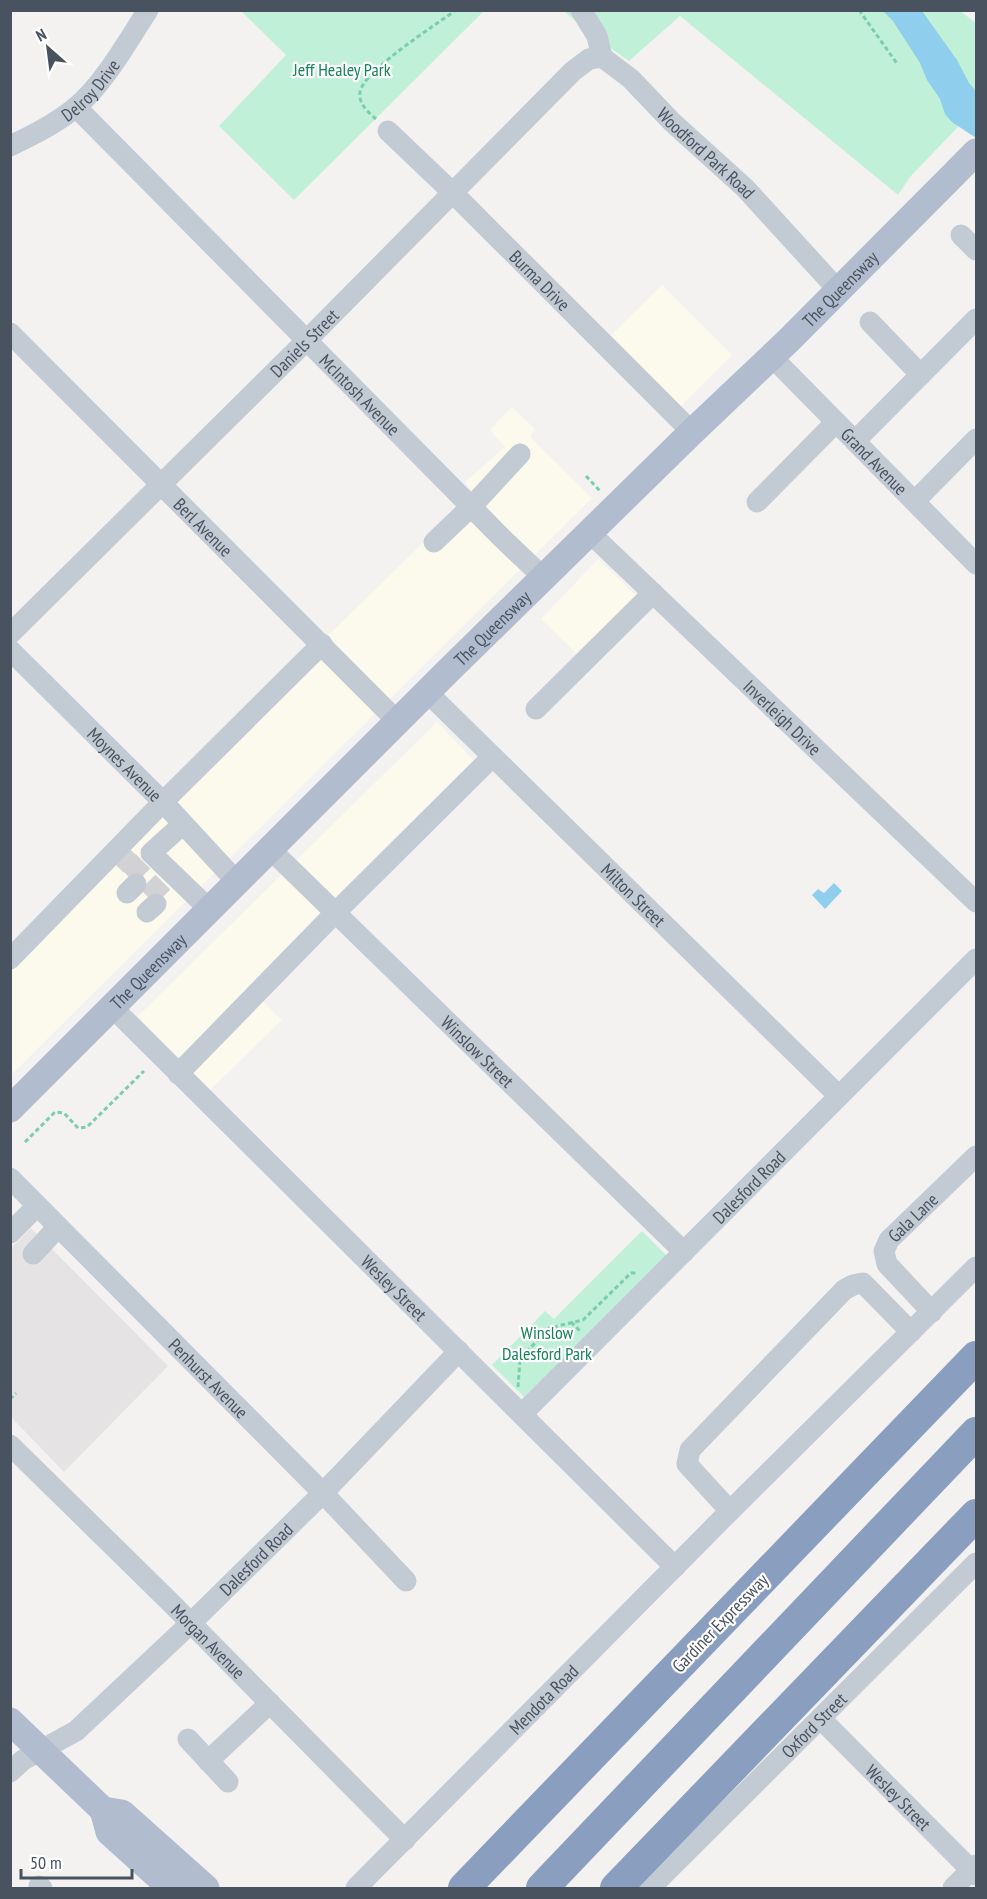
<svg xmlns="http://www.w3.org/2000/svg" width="987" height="1899" font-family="'PT Sans Narrow',sans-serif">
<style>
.commercial{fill:#fcfaec}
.education{fill:#e5e3e3}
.green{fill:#c1f0d8}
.water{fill:#8fceec}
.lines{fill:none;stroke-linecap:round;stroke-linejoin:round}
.minor-tunnel{stroke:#d2d2d4;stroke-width:21;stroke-dasharray:21 10;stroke-linecap:butt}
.path{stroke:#79cead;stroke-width:3;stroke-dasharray:4.5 3;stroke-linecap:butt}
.minor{stroke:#c2cad3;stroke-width:21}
.major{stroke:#b1bdcf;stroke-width:27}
.highway{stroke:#8a9ebf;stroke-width:32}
.labels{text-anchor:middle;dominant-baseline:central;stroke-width:4.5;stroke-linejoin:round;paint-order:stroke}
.park-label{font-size:18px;fill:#188259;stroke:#fff}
.street-label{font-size:18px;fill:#49525f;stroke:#fff}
</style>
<rect width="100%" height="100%" fill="#f4f2f1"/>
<g class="commercial">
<path d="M 662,285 L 732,355 L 681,406 L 611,335 Z"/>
<path d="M 512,407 L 535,429 L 530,437 L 592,498 L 11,1075 L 11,953 L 310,648 L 332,632 L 474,493 L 465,482 L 505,447 L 490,430 Z"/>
<path d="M 598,559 L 646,605 L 589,666 L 541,619 Z"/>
<path d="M 437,722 L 482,769 L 257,996 L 282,1020 L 208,1092 L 138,1016 Z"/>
</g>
<path class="education" d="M 31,1228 L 168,1366 L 64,1472 L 11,1417 L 11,1248 Z"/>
<g class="green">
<path d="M 241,11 L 484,11 L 294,200 L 219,126 L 286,55 Z"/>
<path d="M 564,11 L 960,11 L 976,23 L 976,108 L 910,177 L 898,195 L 680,16 L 629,61 L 589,33 Z"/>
<path d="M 642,1231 L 666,1255 L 524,1397 L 492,1365 L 545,1311 L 554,1319 Z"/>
</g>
<g class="water">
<path d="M 883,11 L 922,11 L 957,60 L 969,83 L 976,91 L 976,138 L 952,122 L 945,114 L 940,99 L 927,80 L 920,63 L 893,21 Z"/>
<path d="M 834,883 L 842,891 L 825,909 L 812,895 L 818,889 L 824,893 Z"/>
</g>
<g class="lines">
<g class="minor-tunnel">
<path d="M 116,865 L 131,850"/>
<path d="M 128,876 L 143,861"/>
<path d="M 148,897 L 163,882"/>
</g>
<g class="path">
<path d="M 859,10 L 898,65"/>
<path d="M 376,119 C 368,112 358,103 360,92 C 363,71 437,24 456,10"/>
<path d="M 586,476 L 601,492"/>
<path d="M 25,1142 L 55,1112 L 64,1113 L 78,1128 L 87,1127 L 144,1071"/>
<path d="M 571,1322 L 581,1332"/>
<path d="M 518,1387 L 520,1359 L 549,1328 L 583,1320 L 631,1273 L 637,1273"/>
<path d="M 10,1399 L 16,1393"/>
</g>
<g class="minor">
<path id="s1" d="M 581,10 L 597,36 L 602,57 L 631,79 L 672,122 L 745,188 L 839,291"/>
<path id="s2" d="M 76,107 L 503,539 L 543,577"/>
<path id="s3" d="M 388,131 L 452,192 L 692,432"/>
<path id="s4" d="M 10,146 C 33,135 55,124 75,108 C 104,84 127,42 148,10"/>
<path d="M 961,235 L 976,250"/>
<path d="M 870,322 L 921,375"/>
<path id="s5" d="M 10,333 C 139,464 270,592 398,722"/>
<path id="s6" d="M 772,357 L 976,564"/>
<path d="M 855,441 L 976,319"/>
<path d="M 915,501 L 976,439"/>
<path d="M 757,502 L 836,422"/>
<path id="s7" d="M 589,532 L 976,902"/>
<path d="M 434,542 L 472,506 L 520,454"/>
<path id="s8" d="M 10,634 L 307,340 L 573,71 L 589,59 L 602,57"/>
<path id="s9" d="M 10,650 L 163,802 L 237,882"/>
<path id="s10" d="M 428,693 L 839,1096"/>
<path d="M 536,709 L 653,593"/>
<path d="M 183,824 L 151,853 L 209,909"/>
<path id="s11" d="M 270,849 L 684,1252"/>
<path d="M 127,893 L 136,884"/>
<path d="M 147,912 L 156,904"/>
<path d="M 10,959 L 163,802 L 322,644"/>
<path id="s12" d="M 112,1007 L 675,1567"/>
<path d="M 178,1074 L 336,912 L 492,757"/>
<path id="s13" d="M 10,1178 L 323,1493 L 406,1581"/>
<path d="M 10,1233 L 37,1206"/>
<path d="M 33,1254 L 58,1227"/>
<path id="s14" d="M 932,1312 L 887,1264 L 884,1251 L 889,1240 L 976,1156"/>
<path id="s15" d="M 522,1414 L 976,959"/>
<path id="s16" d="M 10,1445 L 169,1601 L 405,1840"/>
<path d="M 730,1511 L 687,1464 L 690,1450 L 844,1290 L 853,1285 L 863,1283 L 911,1332"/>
<path id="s17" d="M 821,1719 L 976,1875"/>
<path d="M 188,1739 L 228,1782"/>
<path d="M 208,1761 L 270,1703"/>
<path id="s18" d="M 10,1772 L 23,1760 L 76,1731 L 191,1623 L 323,1493 L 459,1351"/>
<path d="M 39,1886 L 42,1888"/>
<path id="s19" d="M 356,1888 L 730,1511 L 976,1267"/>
<path id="s20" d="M 650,1888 L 976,1563"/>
<path d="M 953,1888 L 976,1865"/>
</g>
<g class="major">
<path id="s21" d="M 10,1109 L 448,671 L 692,432 L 788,341 L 976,152"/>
<path d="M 10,1721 L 103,1810 L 109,1832 L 171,1888"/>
<path d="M 103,1810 L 122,1813 L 206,1888"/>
</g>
<g class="highway">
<path d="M 464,1888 L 976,1357"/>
<path d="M 542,1888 L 976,1433"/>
<path d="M 616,1888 L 976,1515"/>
</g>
</g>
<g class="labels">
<g class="park-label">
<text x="342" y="69">Jeff Healey Park</text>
<text x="547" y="1332">Winslow<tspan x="547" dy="21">Dalesford Park</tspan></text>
</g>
<g class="street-label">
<text stroke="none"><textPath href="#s4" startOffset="99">Delroy Drive</textPath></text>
<text stroke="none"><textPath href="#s1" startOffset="194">Woodford Park Road</textPath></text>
<text stroke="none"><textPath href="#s3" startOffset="213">Burma Drive</textPath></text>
<text stroke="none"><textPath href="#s21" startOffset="1167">The Queensway</textPath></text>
<text stroke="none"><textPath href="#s8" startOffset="414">Daniels Street</textPath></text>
<text stroke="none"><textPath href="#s2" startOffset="404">McIntosh Avenue</textPath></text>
<text stroke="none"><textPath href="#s6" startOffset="146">Grand Avenue</textPath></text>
<text stroke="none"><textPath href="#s5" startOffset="274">Berl Avenue</textPath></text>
<text stroke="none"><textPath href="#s21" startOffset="681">The Queensway</textPath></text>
<text stroke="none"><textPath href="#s7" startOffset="268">Inverleigh Drive</textPath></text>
<text stroke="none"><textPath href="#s9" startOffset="162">Moynes Avenue</textPath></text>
<text stroke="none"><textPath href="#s10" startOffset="288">Milton Street</textPath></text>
<text stroke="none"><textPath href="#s21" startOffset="195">The Queensway</textPath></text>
<text stroke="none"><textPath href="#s11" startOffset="290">Winslow Street</textPath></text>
<text stroke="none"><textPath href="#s15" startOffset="321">Dalesford Road</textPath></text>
<text stroke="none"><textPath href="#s14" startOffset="124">Gala Lane</textPath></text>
<text stroke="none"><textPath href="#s12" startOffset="398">Wesley Street</textPath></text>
<text stroke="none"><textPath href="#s13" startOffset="282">Penhurst Avenue</textPath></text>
<text stroke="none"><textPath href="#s18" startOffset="327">Dalesford Road</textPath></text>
<text transform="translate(720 1623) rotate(-46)">Gardiner Expressway</text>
<text stroke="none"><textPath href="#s16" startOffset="279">Morgan Avenue</textPath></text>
<text stroke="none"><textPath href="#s19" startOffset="266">Mendota Road</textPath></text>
<text stroke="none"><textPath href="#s20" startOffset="231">Oxford Street</textPath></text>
<text stroke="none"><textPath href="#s17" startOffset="110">Wesley Street</textPath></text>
</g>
</g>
<rect width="987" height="1899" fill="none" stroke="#49525f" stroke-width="24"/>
<g transform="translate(48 48) rotate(332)" stroke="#ffffff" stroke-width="4.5" paint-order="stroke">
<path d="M0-4.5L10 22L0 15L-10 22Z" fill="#49525f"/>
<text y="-9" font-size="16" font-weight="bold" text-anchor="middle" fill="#49525f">N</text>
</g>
<path d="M21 1869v9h111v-9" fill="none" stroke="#49525f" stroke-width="3"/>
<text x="30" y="1869" font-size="18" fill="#49525f" stroke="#ffffff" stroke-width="4.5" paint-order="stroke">50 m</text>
</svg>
